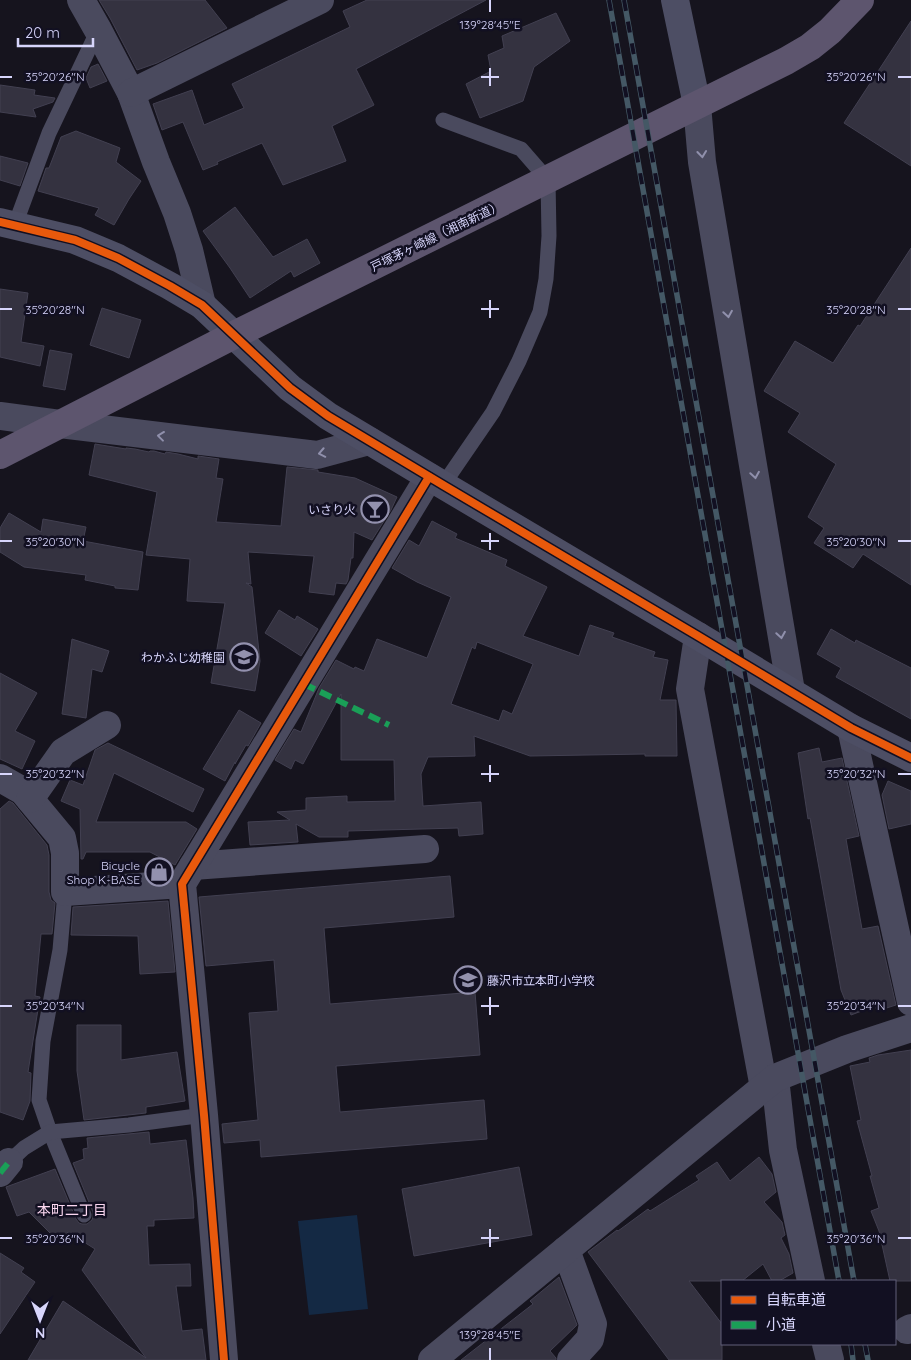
<svg xmlns="http://www.w3.org/2000/svg" width="911" height="1360" font-family="Quicksand,'Noto Sans JP',sans-serif">
<style>
.water{fill:#142944}
.building{fill:#343240;stroke:#424051;fill-rule:evenodd}
.lines{fill:none;stroke-linecap:round;stroke-linejoin:round}
.lane{stroke:#4a4a5e;stroke-width:15}
.street{stroke:#4a4a5e;stroke-width:28}
.secondary{stroke:#4d4e64;stroke-width:28}
.primary{stroke:#5d556e;stroke-width:28}
.rail-casing{stroke:#445865;stroke-width:5.5}
.rail{stroke:#121022;stroke-width:4;stroke-dasharray:11;stroke-linecap:butt}
.quiet{stroke:#1a9f57;stroke-width:6;stroke-dasharray:12 6;stroke-linecap:butt}
.cycleway-casing{stroke:#121022;stroke-width:11}
.cycleway{stroke:#e8590c;stroke-width:8}
.oneway{stroke:#9090ac}
.ticks{fill:none;stroke:#d7d5fb;stroke-width:2}
.labels{text-anchor:middle;dominant-baseline:central;stroke-width:5;stroke-linejoin:round;paint-order:stroke}
.street-label{font-size:12px;fill:#d7d5fb;stroke:#121022}
.poi-label{font-size:12px;fill:#d7d5fb;stroke:#121022;text-anchor:end}
.neighbourhood-label{font-size:14px;fill:#fbd7f0;stroke:#121022}
.ticks-label{font-size:12px;text-anchor:middle;fill:#d7d5fb;stroke:#121022;stroke-width:5;stroke-linejoin:round;paint-order:stroke}
</style>
<rect width="100%" height="100%" fill="#16141e"/>
<path class="water" d="M 357,1215 L 368,1309 L 309,1315 L 298,1221 Z"/>
<g class="building">
<path d="M 99,0 L 205,0 L 227,28 L 157,63 L 137,70 L 110,18 Z"/>
<path d="M 367,0 L 486,0 L 356,69 L 374,105 L 332,126 L 346,161 L 283,185 L 262,143 L 217,162 L 218,164 L 203,170 L 183,122 L 162,130 L 153,104 L 192,90 L 204,125 L 244,108 L 232,84 L 350,27 L 343,11 Z"/>
<path d="M 556,13 L 570,41 L 534,67 L 523,101 L 480,118 L 466,84 L 491,71 L 488,55 L 504,48 L 502,36 Z"/>
<path d="M 911,21 L 911,166 L 844,123 Z"/>
<path d="M 98,64 L 107,81 L 90,88 L 86,78 L 91,67 Z"/>
<path d="M 0,85 L 35,90 L 34,95 L 55,98 L 53,102 L 33,109 L 36,117 L 0,112 Z"/>
<path d="M 76,131 L 120,148 L 116,162 L 141,181 L 129,199 L 114,225 L 95,215 L 99,208 L 38,191 L 46,168 L 49,168 L 61,137 Z"/>
<path d="M 0,156 L 28,163 L 20,186 L 0,180 Z"/>
<path d="M 235,207 L 273,257 L 307,239 L 320,263 L 294,277 L 291,271 L 250,298 L 230,268 L 203,231 Z"/>
<path d="M 911,248 L 911,585 L 863,554 L 853,568 L 814,543 L 824,528 L 808,517 L 836,464 L 788,432 L 800,413 L 764,391 L 795,341 L 833,363 L 858,325 L 860,326 Z"/>
<path d="M 0,289 L 28,293 L 21,342 L 44,346 L 40,366 L 0,357 Z"/>
<path d="M 102,308 L 141,320 L 129,358 L 90,345 Z"/>
<path d="M 50,350 L 72,354 L 65,390 L 43,386 Z"/>
<path d="M 95,444 L 126,449 L 126,448 L 135,449 L 149,452 L 150,451 L 154,451 L 165,454 L 166,452 L 178,454 L 198,459 L 198,456 L 219,459 L 216,478 L 223,479 L 216,522 L 281,526 L 287,467 L 318,470 L 318,472 L 355,478 L 397,497 L 391,510 L 372,540 L 354,532 L 353,558 L 351,558 L 348,580 L 346,584 L 336,583 L 334,595 L 309,592 L 314,556 L 248,552 L 251,584 L 246,583 L 252,587 L 260,661 L 255,691 L 211,683 L 225,603 L 187,601 L 190,559 L 146,555 L 157,492 L 89,475 Z"/>
<path d="M 9,513 L 41,532 L 43,519 L 86,527 L 83,541 L 143,552 L 138,590 L 115,588 L 115,586 L 85,580 L 86,575 L 24,567 L 0,552 L 0,528 Z"/>
<path d="M 432,521 L 457,534 L 455,538 L 507,560 L 505,566 L 547,587 L 523,636 L 579,656 L 590,625 L 614,633 L 612,637 L 655,652 L 653,657 L 668,660 L 660,700 L 676,700 L 677,756 L 645,756 L 645,754 L 530,756 L 474,736 L 475,756 L 428,757 L 421,774 L 423,806 L 481,802 L 483,834 L 459,836 L 458,828 L 348,831 L 348,837 L 319,837 L 296,824 L 298,842 L 250,845 L 248,822 L 290,820 L 277,812 L 306,810 L 306,798 L 347,796 L 347,802 L 395,801 L 394,760 L 341,760 L 341,694 L 303,764 L 295,760 L 291,769 L 275,760 L 294,729 L 301,732 L 319,688 L 336,660 L 354,669 L 355,667 L 364,671 L 377,639 L 427,658 L 451,597 L 417,582 L 392,568 L 409,540 L 419,546 ZM 477,642 L 533,664 L 512,714 L 503,710 L 499,721 L 451,704 L 472,647 L 475,649 Z"/>
<path d="M 279,610 L 295,620 L 297,616 L 318,629 L 301,656 L 265,633 Z"/>
<path d="M 831,629 L 855,643 L 856,640 L 911,668 L 911,719 L 836,677 L 841,668 L 817,654 Z"/>
<path d="M 72,639 L 109,651 L 102,672 L 92,669 L 86,718 L 62,714 Z"/>
<path d="M 0,673 L 37,693 L 15,731 L 35,741 L 22,769 L 0,759 Z"/>
<path d="M 239,710 L 261,723 L 248,746 L 246,745 L 235,764 L 235,762 L 225,781 L 203,769 Z"/>
<path d="M 108,743 L 204,789 L 193,812 L 114,773 L 96,822 L 186,822 L 197,829 L 175,865 L 150,852 L 86,852 L 83,859 L 81,859 L 80,809 L 61,801 L 70,780 L 83,785 L 95,750 Z"/>
<path d="M 819,748 L 822,762 L 842,758 L 859,836 L 846,839 L 862,929 L 878,926 L 896,1005 L 877,1011 L 875,1006 L 851,1015 L 841,990 L 810,818 L 808,819 L 798,753 Z"/>
<path d="M 888,781 L 911,791 L 911,824 L 889,829 L 882,795 Z"/>
<path d="M 9,801 L 13,803 L 47,845 L 49,855 L 49,892 L 51,900 L 55,903 L 52,934 L 41,934 L 35,996 L 40,997 L 28,1072 L 31,1073 L 30,1101 L 23,1120 L 0,1112 L 0,809 Z"/>
<path d="M 450,876 L 454,917 L 324,928 L 330,1004 L 475,992 L 480,1055 L 336,1066 L 340,1112 L 484,1100 L 487,1139 L 261,1157 L 260,1140 L 224,1143 L 222,1124 L 258,1120 L 249,1013 L 278,1011 L 274,960 L 206,966 L 199,897 Z"/>
<path d="M 168,901 L 175,972 L 140,974 L 138,936 L 71,935 L 73,907 Z"/>
<path d="M 77,1025 L 121,1025 L 121,1060 L 177,1052 L 185,1101 L 146,1107 L 146,1113 L 84,1120 L 77,1071 Z"/>
<path d="M 911,1050 L 911,1281 L 890,1281 L 879,1231 L 871,1211 L 879,1208 L 870,1176 L 872,1176 L 857,1121 L 861,1120 L 850,1066 L 870,1062 L 869,1058 L 878,1055 Z"/>
<path d="M 149,1132 L 150,1144 L 186,1140 L 193,1198 L 194,1218 L 154,1220 L 154,1226 L 147,1226 L 149,1265 L 190,1264 L 191,1286 L 176,1286 L 182,1331 L 202,1329 L 206,1360 L 28,1360 L 63,1301 L 146,1358 L 82,1270 L 95,1249 L 68,1232 L 60,1243 L 29,1212 L 17,1216 L 6,1187 L 55,1169 L 76,1219 L 79,1223 L 82,1224 L 87,1224 L 92,1220 L 93,1217 L 93,1212 L 73,1163 L 84,1159 L 83,1149 L 88,1148 L 87,1138 Z"/>
<path d="M 759,1157 L 772,1174 L 776,1192 L 764,1202 L 782,1222 L 785,1235 L 781,1238 L 789,1254 L 793,1273 L 779,1281 L 772,1281 L 763,1264 L 742,1281 L 689,1281 L 722,1324 L 722,1360 L 669,1360 L 588,1252 L 617,1230 L 618,1231 L 648,1209 L 650,1211 L 699,1180 L 696,1176 L 717,1162 L 730,1181 Z"/>
<path d="M 519,1167 L 532,1235 L 414,1256 L 402,1189 Z"/>
<path d="M 0,1253 L 24,1268 L 21,1272 L 35,1282 L 0,1334 Z"/>
<path d="M 559,1277 L 577,1325 L 550,1351 L 556,1358 L 556,1360 L 461,1360 L 533,1304 L 530,1301 Z"/>
</g>
<g class="lines">
<g class="lane">
<path d="M 443,120 L 521,149 L 548,180 L 549,236 L 546,279 L 540,312 L 519,361 L 493,412 L 443,485"/>
<path d="M 15,225 L 49,133 L 98,30"/>
<path d="M 65,892 L 60,950 L 43,1041 L 39,1100 L 50,1132 L 84,1215"/>
<path d="M 9,1162 L 24,1148 L 50,1132 L 129,1125 L 204,1115"/>
</g>
<g class="street">
<path d="M 81,0 L 98,30 L 131,93 L 156,162 L 177,213 L 189,250 L 202,305"/>
<path d="M 131,93 L 320,0"/>
<path d="M 697,105 L 702,162 L 791,691"/>
<path d="M 0,416 L 60,424 L 317,455 L 369,441"/>
<path d="M 698,636 L 690,689 L 764,1088"/>
<path d="M 851,728 L 911,1002"/>
<path d="M 0,778 L 23,791 L 62,838 L 65,853 L 65,892 L 182,884"/>
<path d="M 30,799 L 63,752 L 107,725"/>
<path d="M 193,866 L 425,849"/>
<path d="M 775,1078 L 783,1150 L 811,1281"/>
<path d="M 0,1173 L 9,1162"/>
<path d="M 566,1250 L 593,1324 L 590,1339 L 571,1360"/>
<path d="M 907,1330 L 911,1328"/>
<path d="M 826,1344 L 830,1360"/>
<path d="M 224,1360 L 204,1115 L 182,884 L 429,477"/>
<path d="M 432,1360 L 775,1078 L 847,1049 L 911,1028"/>
</g>
<g class="secondary">
<path d="M 675,0 L 697,105"/>
<path d="M 0,222 L 75,240 L 118,258 L 170,286 L 202,305 L 290,388 L 328,416 L 443,485 L 698,636 L 851,728 L 911,758"/>
</g>
<path class="primary" d="M 0,455 L 234,335 L 786,61 L 810,47 L 830,31 L 860,0"/>
<g class="rail-casing">
<g id="rail">
<path d="M 609,0 L 839,1281"/>
<path d="M 624,0 L 854,1281"/>
<path d="M 851,1344 L 853,1360"/>
<path d="M 865,1344 L 868,1360"/>
</g>
</g>
<use href="#rail" class="rail"/>
<g class="quiet">
<path d="M 304,684 L 389,725"/>
<path d="M 0,1173 L 9,1162"/>
</g>
<g class="cycleway-casing">
<g id="cycleway">
<path d="M 0,222 L 75,240 L 118,258 L 170,286 L 202,305 L 290,388 L 328,416 L 443,485 L 698,636 L 851,728 L 911,758"/>
<path d="M 224,1360 L 204,1115 L 182,884 L 429,477"/>
</g>
</g>
<use href="#cycleway" class="cycleway"/>
</g>
<defs><path id="oneway-chevron" d="M-2-3.5L2.5 0L-2 3.5" fill="none" stroke-width="1.6" stroke-linecap="round" stroke-linejoin="round" transform="scale(1.25)"/></defs>
<g class="oneway">
<use href="#oneway-chevron" transform="translate(702 154) rotate(84)"/>
<use href="#oneway-chevron" transform="translate(728 314) rotate(81)"/>
<use href="#oneway-chevron" transform="translate(161 436) rotate(-173)"/>
<use href="#oneway-chevron" transform="translate(322 453) rotate(169)"/>
<use href="#oneway-chevron" transform="translate(755 475) rotate(81)"/>
<use href="#oneway-chevron" transform="translate(781 635) rotate(81)"/>
</g>
<path class="ticks" d="M 490,0 L 490,12M 490,68 L 490,86M 0,77 L 12,77M 481,77 L 499,77M 898,77 L 911,77M 490,300 L 490,318M 0,309 L 12,309M 481,309 L 499,309M 898,309 L 911,309M 490,533 L 490,550M 0,541 L 12,541M 481,541 L 499,541M 898,541 L 911,541M 490,765 L 490,782M 0,774 L 12,774M 481,774 L 499,774M 898,774 L 911,774M 490,997 L 490,1015M 0,1006 L 12,1006M 481,1006 L 499,1006M 898,1006 L 911,1006M 490,1229 L 490,1247M 0,1238 L 12,1238M 481,1238 L 499,1238M 898,1238 L 911,1238M 490,1348 L 490,1360"/>
<defs>
<g id="bar-ring" transform="scale(1.4375)"><circle r="9.5" fill="#121022" stroke="#9391ae" stroke-width="1.5"/><path d="M-6-5H6L.8 .8V4.5H3.5V6h-7V4.5H-.8V.8Z" fill="#9391ae"/></g>
<g id="school-ring" transform="scale(1.4375)"><circle r="9.5" fill="#121022" stroke="#9391ae" stroke-width="1.5"/><path d="M0-5L7-2L0 1L-7-2ZM-4 1L0 2.5L4 1V4Q0 6-4 4Z" fill="#9391ae"/></g>
<g id="shop-ring" transform="scale(1.4375)"><circle r="9.5" fill="#121022" stroke="#9391ae" stroke-width="1.5"/><path d="M-5-2.5h2.3a2.7 3.5 0 0 1 5.4 0H5L5.5 6h-11ZM-1.5-2.5h3a1.5 2.3 0 0 0-3 0Z" fill="#9391ae"/></g>
</defs>
<g fill-rule="evenodd">
<use href="#bar-ring" x="375" y="509"/>
<use href="#school-ring" x="244" y="657"/>
<use href="#shop-ring" x="159" y="872"/>
<use href="#school-ring" x="468" y="980"/>
</g>
<g class="labels">
<g class="street-label">
<text transform="translate(436 236) rotate(-26)">戸塚茅ヶ崎線（湘南新道）</text>
</g>
<g class="poi-label">
<text x="356" y="509">いさり火</text>
<text x="225" y="657">わかふじ幼稚園</text>
<text x="140" y="865">Bicycle<tspan x="140" dy="14">Shop K-BASE</tspan></text>
<text x="487" y="980" text-anchor="start">藤沢市立本町小学校</text>
</g>
<g class="neighbourhood-label">
<text x="72" y="1210">本町二丁目</text>
</g>
</g>
<g class="ticks-label">
<text x="490" y="29">139°28'45"E</text>
<text x="856" y="81">35°20'26"N</text>
<text x="55" y="81">35°20'26"N</text>
<text x="856" y="314">35°20'28"N</text>
<text x="55" y="314">35°20'28"N</text>
<text x="856" y="546">35°20'30"N</text>
<text x="55" y="546">35°20'30"N</text>
<text x="55" y="778">35°20'32"N</text>
<text x="856" y="778">35°20'32"N</text>
<text x="856" y="1010">35°20'34"N</text>
<text x="55" y="1010">35°20'34"N</text>
<text x="856" y="1243">35°20'36"N</text>
<text x="55" y="1243">35°20'36"N</text>
<text x="490" y="1339">139°28'45"E</text>
</g>
<rect x="721" y="1280" width="175" height="65" fill="#121022" stroke="#615f79"/>
<rect x="731" y="1296" width="25" height="8" fill="#e8590c" stroke="#615f79"/>
<text x="766" y="1305" font-size="15" fill="#d7d5fb">自転車道</text>
<rect x="731" y="1321" width="25" height="8" fill="#1a9f57" stroke="#615f79"/>
<text x="766" y="1330" font-size="15" fill="#d7d5fb">小道</text>
<g transform="translate(40 1320) rotate(180)" stroke="#121022" stroke-width="4" paint-order="stroke">
<path d="M0-4L9 19L0 12L-9 19Z" fill="#d7d5fb"/>
<text y="-8" font-size="14" font-weight="bold" text-anchor="middle" fill="#d7d5fb">N</text>
</g>
<path d="M18 38v8h75v-8" fill="none" stroke="#d7d5fb" stroke-width="2.5"/>
<text x="25" y="38" font-size="15" fill="#d7d5fb" stroke="#121022" stroke-width="4" paint-order="stroke">20 m</text>
</svg>
